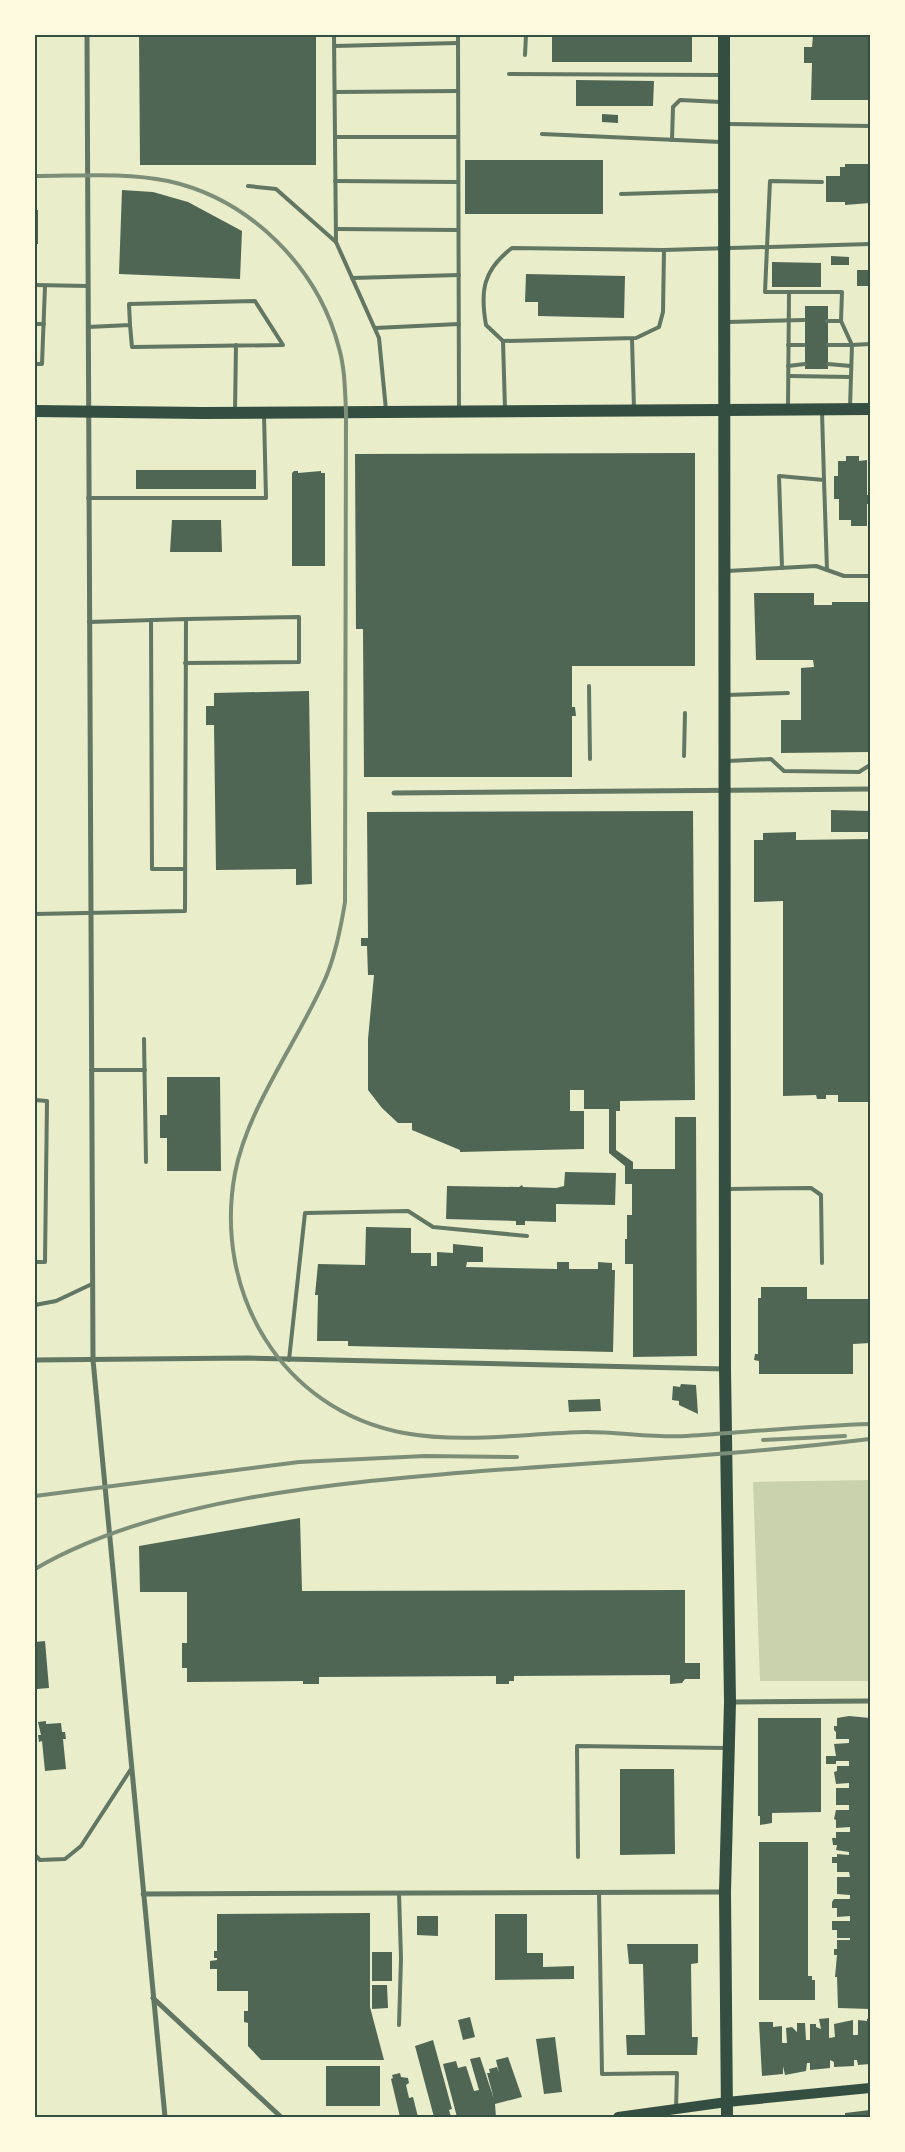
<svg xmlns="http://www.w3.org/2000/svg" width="905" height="2152" font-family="Raleway,sans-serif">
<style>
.green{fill:#cad2ad}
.building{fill:#4f6655}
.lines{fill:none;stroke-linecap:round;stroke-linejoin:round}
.service{stroke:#617663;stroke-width:4}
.minor{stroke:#617663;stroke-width:5}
.secondary{stroke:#344e41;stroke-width:10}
.primary{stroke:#344e41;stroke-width:12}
.rail{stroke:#7c8e77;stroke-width:4}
.neatline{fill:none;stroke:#344e41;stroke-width:2}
</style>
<rect width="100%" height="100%" fill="#e9edc9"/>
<path class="green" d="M 870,1480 L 870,1681 L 760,1681 L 753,1482 Z"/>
<g class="building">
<path d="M 139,35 L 316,35 L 316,165 L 140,165 Z"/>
<rect x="552" y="35" width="140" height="27"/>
<path d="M 813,35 L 870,35 L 870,100 L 811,100 L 812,63 L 804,63 L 804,47 L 812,47 Z"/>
<path d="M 576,80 L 654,81 L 653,106 L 576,106 Z"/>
<path d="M 602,114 L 618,115 L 618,123 L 602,122 Z"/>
<rect x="465" y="160" width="138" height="54"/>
<path d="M 845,164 L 870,164 L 870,203 L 845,205 L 845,202 L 826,202 L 826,176 L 840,176 L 840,167 L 845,167 Z"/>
<path d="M 122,190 L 153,192 L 188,202 L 242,231 L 240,279 L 119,274 Z"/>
<rect x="35" y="210" width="3" height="34"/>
<path d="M 831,256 L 849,257 L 849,265 L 831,265 Z"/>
<path d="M 772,262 L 821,263 L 821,287 L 772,287 Z"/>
<rect x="857" y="270" width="11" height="16"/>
<path d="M 526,274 L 625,276 L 624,318 L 538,316 L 538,302 L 525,302 Z"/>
<rect x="805" y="306" width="23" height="63"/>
<path d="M 695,453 L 695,666 L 572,666 L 572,707 L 575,707 L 576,716 L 572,716 L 572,777 L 364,777 L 363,629 L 356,629 L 355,454 Z"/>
<path d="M 846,456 L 859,456 L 859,461 L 867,460 L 867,495 L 870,495 L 870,504 L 867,504 L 867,526 L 851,526 L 851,520 L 839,520 L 839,499 L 834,499 L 834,476 L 838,476 L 838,461 L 846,461 Z"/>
<rect x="136" y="470" width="120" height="19"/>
<path d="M 294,471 L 298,471 L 298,473 L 321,471 L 321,473 L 325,473 L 325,566 L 292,566 L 292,473 Z"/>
<path d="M 172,520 L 221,520 L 222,552 L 170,552 Z"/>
<path d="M 754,593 L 814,593 L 814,605 L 832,605 L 832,602 L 870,602 L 870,752 L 781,753 L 781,720 L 801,720 L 801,668 L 814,667 L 813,660 L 756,660 Z"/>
<path d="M 309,691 L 312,884 L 296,885 L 296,869 L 216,870 L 214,725 L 206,725 L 206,706 L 214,706 L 214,693 Z"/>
<path d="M 831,810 L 870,811 L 870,832 L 831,832 Z"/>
<path d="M 693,811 L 695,1100 L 620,1101 L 620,1111 L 616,1111 L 616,1150 L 633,1162 L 633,1169 L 675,1169 L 675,1117 L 696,1117 L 697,1356 L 633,1357 L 633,1264 L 625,1264 L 625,1239 L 627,1239 L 627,1215 L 632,1215 L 632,1184 L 625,1184 L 625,1166 L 609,1153 L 609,1109 L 584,1109 L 584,1090 L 570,1090 L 570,1111 L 584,1111 L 584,1149 L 460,1152 L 460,1150 L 412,1130 L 412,1123 L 398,1123 L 382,1108 L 368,1090 L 368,1039 L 374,975 L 368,975 L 367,946 L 361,946 L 361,938 L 368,938 L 367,812 Z"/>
<path d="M 796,832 L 796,840 L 870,839 L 870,1102 L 838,1102 L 838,1095 L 826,1095 L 826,1099 L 817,1099 L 816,1095 L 783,1096 L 783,901 L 754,902 L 754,840 L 763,840 L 763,833 Z"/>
<path d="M 167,1077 L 220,1077 L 221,1171 L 167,1171 L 167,1138 L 160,1138 L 160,1115 L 167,1115 Z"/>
<path d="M 565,1172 L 616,1173 L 615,1205 L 556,1204 L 556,1222 L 525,1221 L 525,1225 L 516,1225 L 516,1221 L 446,1219 L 447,1186 L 519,1187 L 522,1185 L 523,1187 L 556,1188 L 564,1186 Z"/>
<path d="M 366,1227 L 411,1228 L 411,1253 L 431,1253 L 431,1266 L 437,1266 L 437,1252 L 453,1253 L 453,1244 L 483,1247 L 483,1262 L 467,1262 L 466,1267 L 557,1269 L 557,1262 L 569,1262 L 569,1269 L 598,1269 L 598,1262 L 612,1263 L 612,1270 L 615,1270 L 613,1352 L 348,1346 L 348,1341 L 317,1341 L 318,1295 L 315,1295 L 318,1264 L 365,1265 Z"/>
<path d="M 761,1287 L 807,1287 L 807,1299 L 870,1299 L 870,1343 L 853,1344 L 853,1374 L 759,1374 L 759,1361 L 754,1360 L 755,1354 L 758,1354 L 758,1298 L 761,1298 Z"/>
<path d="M 681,1384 L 696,1385 L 698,1414 L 679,1405 L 679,1401 L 672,1400 L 673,1386 L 680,1387 Z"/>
<path d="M 600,1399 L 601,1411 L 569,1412 L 568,1400 Z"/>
<path d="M 300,1518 L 302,1591 L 685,1590 L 685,1663 L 700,1663 L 700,1679 L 685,1679 L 682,1683 L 670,1684 L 670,1675 L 514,1676 L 514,1681 L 509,1681 L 509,1684 L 496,1684 L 496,1676 L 319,1677 L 319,1684 L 303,1684 L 303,1681 L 187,1682 L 187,1668 L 182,1668 L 182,1643 L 187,1643 L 187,1592 L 140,1592 L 139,1546 Z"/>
<path d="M 45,1641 L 49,1688 L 37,1689 L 35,1685 L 35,1642 Z"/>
<path d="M 849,1716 L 870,1718 L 870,2009 L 838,2008 L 837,1977 L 835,1977 L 837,1955 L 834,1955 L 834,1949 L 837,1949 L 837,1940 L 850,1940 L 850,1938 L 837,1938 L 837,1930 L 832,1930 L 832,1921 L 850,1921 L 850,1916 L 837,1917 L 837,1908 L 832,1908 L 832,1902 L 834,1899 L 850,1899 L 850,1895 L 837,1894 L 837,1877 L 850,1877 L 849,1872 L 837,1872 L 837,1863 L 832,1863 L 832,1857 L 837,1857 L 837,1854 L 849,1855 L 849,1852 L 836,1850 L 837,1845 L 833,1845 L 832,1838 L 836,1838 L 836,1832 L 850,1832 L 850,1827 L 836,1828 L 836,1820 L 834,1819 L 836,1810 L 849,1810 L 849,1805 L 836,1805 L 836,1788 L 849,1788 L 849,1783 L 836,1784 L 834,1772 L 837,1771 L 837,1766 L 849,1766 L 849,1761 L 836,1761 L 836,1764 L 826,1764 L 826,1756 L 836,1756 L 834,1744 L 849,1743 L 849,1739 L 836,1739 L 836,1732 L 834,1730 L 834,1726 L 837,1726 L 837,1718 Z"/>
<path d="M 758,1718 L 821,1718 L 821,1812 L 772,1813 L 772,1823 L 760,1825 L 760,1816 L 758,1816 Z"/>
<path d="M 46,1721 L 46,1724 L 61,1723 L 62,1732 L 65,1732 L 66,1739 L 63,1739 L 66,1769 L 45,1771 L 42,1741 L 39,1742 L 38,1735 L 41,1735 L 38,1722 Z"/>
<path d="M 620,1769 L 674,1769 L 675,1854 L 620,1855 Z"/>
<path d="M 759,1842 L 808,1842 L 808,1976 L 812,1976 L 812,1980 L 815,1980 L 815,2000 L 759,2000 Z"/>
<path d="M 370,1913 L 370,2007 L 384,2060 L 261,2060 L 248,2046 L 248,2023 L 244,2022 L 244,2011 L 248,2011 L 248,1991 L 217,1991 L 217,1969 L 210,1969 L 210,1961 L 217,1960 L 217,1958 L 214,1958 L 214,1951 L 217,1951 L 217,1914 Z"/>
<path d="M 495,1914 L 527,1914 L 527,1953 L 543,1953 L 543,1967 L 574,1966 L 574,1979 L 495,1980 Z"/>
<path d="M 417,1916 L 438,1916 L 438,1936 L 417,1935 Z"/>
<path d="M 627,1944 L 698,1944 L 698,1963 L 691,1964 L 692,2037 L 698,2037 L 697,2055 L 627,2055 L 626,2035 L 645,2035 L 643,1964 L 629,1964 Z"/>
<rect x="372" y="1952" width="20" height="29"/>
<path d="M 372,1985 L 387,1985 L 388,2008 L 372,2009 Z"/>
<path d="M 470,2017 L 475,2037 L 463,2040 L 458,2020 Z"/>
<path d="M 829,2018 L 829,2038 L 835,2037 L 834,2024 L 853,2020 L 853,2035 L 858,2035 L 858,2020 L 867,2021 L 867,2019 L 870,2018 L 870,2064 L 858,2065 L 857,2060 L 854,2060 L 854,2066 L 834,2067 L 834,2062 L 830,2060 L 830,2068 L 810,2070 L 810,2063 L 807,2063 L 806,2071 L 785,2075 L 783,2066 L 783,2074 L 762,2076 L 759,2022 L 773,2022 L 773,2027 L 782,2026 L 782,2043 L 787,2043 L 786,2028 L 792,2027 L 797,2032 L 797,2023 L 805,2023 L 806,2040 L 810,2040 L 810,2024 L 816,2024 L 816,2027 L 821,2029 L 819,2019 Z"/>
<path d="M 555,2037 L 562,2092 L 544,2094 L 536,2039 Z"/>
<path d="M 433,2040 L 452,2109 L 449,2110 L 451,2117 L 434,2117 L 415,2046 Z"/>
<path d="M 480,2057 L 494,2099 L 487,2073 L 490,2073 L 489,2069 L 497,2067 L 499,2073 L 496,2060 L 508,2057 L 522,2097 L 495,2104 L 496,2117 L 457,2117 L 443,2064 L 456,2061 L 458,2068 L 466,2066 L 474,2091 L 479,2090 L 470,2059 Z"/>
<rect x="326" y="2066" width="54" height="40"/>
<path d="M 400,2073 L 401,2077 L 408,2078 L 409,2083 L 406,2085 L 409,2098 L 413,2097 L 418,2117 L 400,2117 L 391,2079 L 393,2078 L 392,2075 Z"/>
<path d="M 870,2110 L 870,2117 L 845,2117 L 845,2113 Z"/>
</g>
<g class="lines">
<g class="service">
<path d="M 334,35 L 336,242 L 379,338 L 386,410"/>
<path d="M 458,35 L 459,410"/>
<path d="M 334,46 L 458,43"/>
<path d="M 525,55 L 526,35"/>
<path d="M 509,74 L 721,75"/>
<path d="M 335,92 L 458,91"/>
<path d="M 727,124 L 870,126"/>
<path d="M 542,134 L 721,142"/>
<path d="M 335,137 L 458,137"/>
<path d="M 672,140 L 673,107 L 680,100 L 721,102"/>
<path d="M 335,181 L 458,182"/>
<path d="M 822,182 L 770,181 L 765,292 L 842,292 L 841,321 L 852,345 L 828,345"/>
<path d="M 248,186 L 276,189 L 336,242"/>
<path d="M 621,194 L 721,191"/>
<path d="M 336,229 L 458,230"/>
<path d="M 664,250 L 663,312 L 659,327 L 636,338 L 503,341 L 486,325 C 480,291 483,270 512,248 L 664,250 L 870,244"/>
<path d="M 352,278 L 459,275"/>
<path d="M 35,285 L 88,286"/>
<path d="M 827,321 L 841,321"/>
<path d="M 728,322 L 804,320"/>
<path d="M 35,324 L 44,324"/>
<path d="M 88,327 L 130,325 L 132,347 L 283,345 L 255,301 L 129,304 L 130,325"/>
<path d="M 375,328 L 459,324"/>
<path d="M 632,339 L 634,409"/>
<path d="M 503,341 L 505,409"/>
<path d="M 788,345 L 804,345"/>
<path d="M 35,364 L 42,364 L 45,286"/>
<path d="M 828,364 L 851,366"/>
<path d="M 788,366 L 805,364"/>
<path d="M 789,376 L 851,377"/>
<path d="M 788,407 L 789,292"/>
<path d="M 850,407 L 852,345 L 870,344"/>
<path d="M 235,411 L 236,345"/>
<path d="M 822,412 L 824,480"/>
<path d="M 88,498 L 266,498 L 264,415"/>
<path d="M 782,568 L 779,476 L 824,480 L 827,570"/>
<path d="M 727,571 L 816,566 L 844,576 L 870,576"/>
<path d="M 151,620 L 152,869 L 184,869"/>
<path d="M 185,663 L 299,662 L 299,617 L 186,619"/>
<path d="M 589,686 L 590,759"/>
<path d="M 727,695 L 788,693"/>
<path d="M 684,756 L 685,713"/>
<path d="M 728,761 L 771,759 L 784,771 L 859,772 L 870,765"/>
<path d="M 35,914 L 185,911 L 186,619 L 89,622"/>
<path d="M 144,1039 L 146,1162"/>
<path d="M 91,1070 L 145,1070"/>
<path d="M 35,1100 L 47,1101 L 45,1262 L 35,1262"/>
<path d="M 728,1189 L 811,1188 L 821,1195 L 822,1263"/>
<path d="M 35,1305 L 56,1301 L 92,1284"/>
<path d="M 289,1360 L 305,1213 L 408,1211 L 433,1227 L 527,1236"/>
<path d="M 35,1855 L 40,1860 L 65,1859 L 81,1846 L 131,1769"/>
<path d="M 578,1857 L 577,1746 L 726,1748"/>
<path d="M 599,1892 L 602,2074 L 677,2073 L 676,2109"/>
<path d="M 399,2025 L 401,1959 L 399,1893"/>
</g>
<g class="minor">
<path d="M 87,35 L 93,1360 L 165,2117"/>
<path d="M 394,793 L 870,789"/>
<path d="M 35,1360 L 247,1358 L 725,1369"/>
<path d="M 731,1702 L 870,1701"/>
<path d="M 143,1894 L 724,1892"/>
<path d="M 153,1998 L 281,2117"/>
</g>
<path class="secondary" d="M 618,2117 L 727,2102 L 870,2088"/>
<g class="primary">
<path d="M 724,35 L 725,1369 L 730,1702 L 725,1892 L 727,2117"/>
<path d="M 35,411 L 202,413 L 870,409"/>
</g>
<g class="rail">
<path d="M 35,176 C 79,176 124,172 168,181 C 250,199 318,267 339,348 C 345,369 345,391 346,412 L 345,902 C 341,927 336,953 326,977 C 299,1040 248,1106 235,1173 C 213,1292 281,1410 404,1433 C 464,1444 526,1433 587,1432 C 620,1432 654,1438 687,1436 C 748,1432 809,1426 870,1424"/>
<path d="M 763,1440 L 845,1436"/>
<path d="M 35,1496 L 299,1462 L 425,1456 L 517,1457"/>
<path d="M 35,1569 C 154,1499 334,1483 470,1472 C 603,1462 737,1455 870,1439"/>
<path d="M 35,2115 L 36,2117"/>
</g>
</g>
<rect width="905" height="2152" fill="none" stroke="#fefae0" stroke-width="72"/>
<rect x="36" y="36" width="833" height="2080" class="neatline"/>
</svg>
